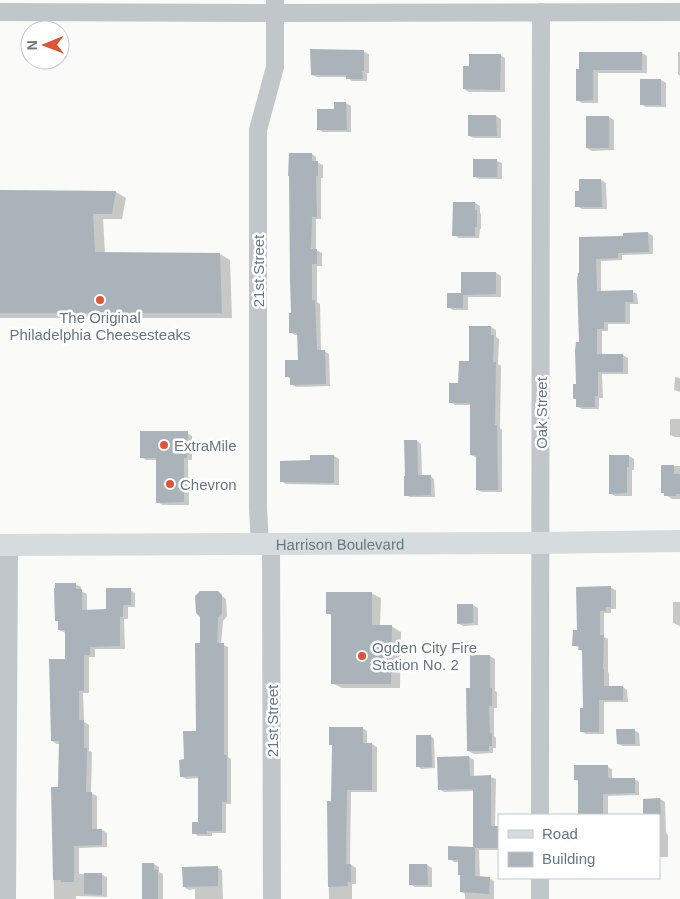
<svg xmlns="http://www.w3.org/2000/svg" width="680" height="899" font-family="Helvetica,sans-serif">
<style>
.shadow{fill:#0003}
.building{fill:#aab3b9}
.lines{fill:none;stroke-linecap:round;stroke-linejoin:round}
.minor{stroke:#c1c6ca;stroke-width:18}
.major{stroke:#d6dcde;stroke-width:22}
.poi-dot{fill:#de5434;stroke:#fff;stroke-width:2}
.labels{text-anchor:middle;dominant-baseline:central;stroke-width:5;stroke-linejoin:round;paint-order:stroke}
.street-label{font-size:15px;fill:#667782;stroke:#fff}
.poi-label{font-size:15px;fill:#667782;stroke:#fff;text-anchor:start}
</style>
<rect width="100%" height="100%" fill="#fafaf8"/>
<g class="shadow">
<path d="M 364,52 L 369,54 L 369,73 L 367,73 L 367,81 L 352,81 L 347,77 L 317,77 L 312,75 Z"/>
<path d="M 678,52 L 680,52 L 680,76 L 678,74 Z"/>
<path d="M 642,53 L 647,56 L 647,73 L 598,73 L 598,103 L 582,103 L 577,100 L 577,70 Z"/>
<path d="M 500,55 L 505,58 L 505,92 L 469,92 L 464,89 Z"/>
<path d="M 661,80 L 666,83 L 666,107 L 646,107 L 641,104 Z"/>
<path d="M 346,103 L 351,106 L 351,132 L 323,132 L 318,129 L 335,110 Z"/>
<path d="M 469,116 L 496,116 L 501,119 L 501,138 L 474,138 L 469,136 Z"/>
<path d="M 609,117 L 614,120 L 614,150 L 592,151 L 587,148 Z"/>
<path d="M 312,154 L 316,157 L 316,162 L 323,165 L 323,178 L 321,178 L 321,219 L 316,219 L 316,250 L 322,253 L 322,266 L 317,266 L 317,302 L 320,304 L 321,351 L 324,351 L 329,354 L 330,386 L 296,387 L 291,384 L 291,379 L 287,377 L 299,361 L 299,335 L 295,335 L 290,332 Z"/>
<path d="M 474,161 L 497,161 L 502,163 L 502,179 L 479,179 L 474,176 Z"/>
<path d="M 580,180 L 601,180 L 606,183 L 607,209 L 582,209 L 577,206 L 581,193 Z"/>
<path d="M 0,191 L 116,192 L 126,198 L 122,219 L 103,219 L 105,253 L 220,254 L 230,260 L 232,318 L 0,318 Z"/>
<path d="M 475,203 L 480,206 L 480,213 L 481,214 L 481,229 L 480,229 L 479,238 L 459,238 L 454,235 Z"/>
<path d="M 648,233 L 653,236 L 653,254 L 622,255 L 622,260 L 601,261 L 601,292 L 633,292 L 637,294 L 638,304 L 630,304 L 630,324 L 608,324 L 608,331 L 602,331 L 602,356 L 623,355 L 628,358 L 628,374 L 602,374 L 603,398 L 599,398 L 599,409 L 582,409 L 578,407 L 577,385 L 580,343 L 580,238 L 624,237 L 624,234 Z"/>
<path d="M 496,273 L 501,276 L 501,297 L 468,297 L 468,310 L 453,310 L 448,307 L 462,294 Z"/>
<path d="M 491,327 L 496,330 L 496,337 L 499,339 L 498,364 L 501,366 L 500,428 L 502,430 L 502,492 L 482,492 L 477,490 L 477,458 L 471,455 L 471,405 L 455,405 L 450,402 L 470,363 Z"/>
<path d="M 675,377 L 680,378 L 680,392 L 674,390 Z"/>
<path d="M 670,419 L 680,419 L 680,437 L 675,437 L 670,435 Z"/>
<path d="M 187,433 L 192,436 L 192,460 L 188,460 L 189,505 L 163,505 L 157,502 L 157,460 L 146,460 L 141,457 Z"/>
<path d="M 417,441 L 421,444 L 422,477 L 430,476 L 434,479 L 435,497 L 410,497 L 405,495 Z"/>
<path d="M 334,456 L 339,459 L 339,485 L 286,484 L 281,481 L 312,462 Z"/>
<path d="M 629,456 L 634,459 L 634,470 L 632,470 L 632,496 L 615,496 L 610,493 Z"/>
<path d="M 663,466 L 680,466 L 680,499 L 672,499 L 663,493 Z"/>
<path d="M 75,584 L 81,587 L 81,591 L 87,594 L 87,611 L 107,610 L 130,590 L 135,593 L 135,607 L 128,607 L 128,619 L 124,619 L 125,649 L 95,649 L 95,657 L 89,657 L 89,693 L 83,693 L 84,722 L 89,725 L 89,751 L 92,752 L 91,793 L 97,796 L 97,830 L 102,830 L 107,833 L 107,847 L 79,848 L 79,874 L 102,875 L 107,877 L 107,897 L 76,896 L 76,899 L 54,899 L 52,788 L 59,788 L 60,744 L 57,744 L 52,741 L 66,660 L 66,633 L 59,630 L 59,622 L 56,620 Z"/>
<path d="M 578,588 L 611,588 L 616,590 L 616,609 L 611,609 L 611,613 L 604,613 L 604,637 L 608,639 L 608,672 L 609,673 L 609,687 L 623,687 L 627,690 L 628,702 L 604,702 L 604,734 L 586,734 L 581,731 L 584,709 L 584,652 L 580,650 L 580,648 L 574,645 L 578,631 Z"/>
<path d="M 217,592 L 226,599 L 227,616 L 223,621 L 221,644 L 228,647 L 228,757 L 231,759 L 231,804 L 226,804 L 226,833 L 212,833 L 212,836 L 198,836 L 194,833 L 199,823 L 199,778 L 186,779 L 181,776 L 185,761 L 197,733 L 201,644 Z"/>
<path d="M 371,593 L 381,598 L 380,626 L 391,626 L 401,632 L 400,688 L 342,688 L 332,683 L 332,616 L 327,613 Z"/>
<path d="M 673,602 L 680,602 L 680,626 L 673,623 Z"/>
<path d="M 473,605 L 478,608 L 478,625 L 463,626 L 458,623 Z"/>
<path d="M 490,656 L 495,659 L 495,691 L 497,692 L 497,708 L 494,708 L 494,736 L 496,738 L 496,748 L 493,748 L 493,753 L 474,754 L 469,751 L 471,689 Z"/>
<path d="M 362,728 L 367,731 L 367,744 L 372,744 L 377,747 L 377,792 L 351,792 L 350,864 L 356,868 L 356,884 L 352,884 L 352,899 L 329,899 L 328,849 L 332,802 L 333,746 L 330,744 Z"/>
<path d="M 634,730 L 639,733 L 640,746 L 623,746 L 618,744 Z"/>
<path d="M 431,736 L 434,739 L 435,768 L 421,769 L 418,766 Z"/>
<path d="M 469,757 L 474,760 L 474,777 L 491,777 L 496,779 L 495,828 L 499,828 L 499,850 L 479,850 L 480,878 L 489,878 L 494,881 L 494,899 L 465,899 L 465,894 L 461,891 L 459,862 L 454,862 L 450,859 L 475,848 L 474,791 L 444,792 L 439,789 Z"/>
<path d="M 607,767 L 612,769 L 612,779 L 634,779 L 639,782 L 639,795 L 608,796 L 608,815 L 579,815 L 580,782 L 575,779 Z"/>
<path d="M 660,799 L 665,802 L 666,833 L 668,835 L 668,857 L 659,857 L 659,815 L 644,815 L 644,800 Z"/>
<path d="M 154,864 L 159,867 L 159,872 L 163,874 L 163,899 L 145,899 Z"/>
<path d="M 410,865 L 427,865 L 432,868 L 432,887 L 415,887 L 410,884 Z"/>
<path d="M 217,867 L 222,870 L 223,899 L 195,899 L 195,889 L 189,890 L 184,887 Z"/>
</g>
<g class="building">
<path d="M 310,49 L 364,50 L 364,71 L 362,71 L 363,79 L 346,79 L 346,75 L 311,75 Z"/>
<path d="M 579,52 L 642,52 L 642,70 L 593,70 L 593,100 L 576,101 L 576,69 L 579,69 Z"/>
<path d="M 469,54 L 501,54 L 500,90 L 463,89 L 463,66 L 469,66 Z"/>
<rect x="640" y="79" width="21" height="26"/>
<path d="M 334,102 L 346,102 L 347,130 L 317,130 L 317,109 L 334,109 Z"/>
<path d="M 468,115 L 496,115 L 497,136 L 468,136 Z"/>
<rect x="586" y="116" width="23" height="32"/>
<path d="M 289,153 L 312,153 L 312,161 L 318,161 L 318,176 L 316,176 L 317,217 L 312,217 L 311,249 L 317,249 L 317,264 L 312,264 L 312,300 L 315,300 L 317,350 L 325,350 L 326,384 L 290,385 L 290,377 L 285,377 L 285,360 L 298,360 L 297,333 L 289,333 L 289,313 L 291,313 L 290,281 L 289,176 L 288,176 Z"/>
<rect x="473" y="159" width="24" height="18"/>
<path d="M 579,179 L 601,179 L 602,207 L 575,207 L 575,191 L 579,191 Z"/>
<path d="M 0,190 L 116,191 L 112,214 L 93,214 L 95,252 L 220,253 L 222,313 L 0,313 Z"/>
<path d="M 453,202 L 475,202 L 475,210 L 477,210 L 477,227 L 475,227 L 475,236 L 452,236 Z"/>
<path d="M 648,232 L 649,252 L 618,253 L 618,258 L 596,259 L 597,291 L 633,290 L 633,302 L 625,302 L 625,322 L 604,322 L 604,329 L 597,329 L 597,354 L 623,354 L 623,372 L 598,372 L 598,396 L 595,396 L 595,407 L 576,407 L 576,399 L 573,399 L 573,384 L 576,384 L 575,350 L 576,342 L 579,342 L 577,280 L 578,273 L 579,273 L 579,237 L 623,236 L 623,233 Z"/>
<path d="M 461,272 L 496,272 L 496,294 L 463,295 L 463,308 L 447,308 L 447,293 L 461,293 Z"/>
<path d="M 469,326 L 491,326 L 491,335 L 494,335 L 493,362 L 496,362 L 495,425 L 497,425 L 498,490 L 476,490 L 476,455 L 470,455 L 470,403 L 449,403 L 449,383 L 458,383 L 459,361 L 469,361 Z"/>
<path d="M 140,431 L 188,431 L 187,458 L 184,458 L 184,502 L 156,503 L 156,458 L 140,458 Z"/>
<path d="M 404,440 L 417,440 L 418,475 L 431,475 L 431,495 L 404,496 L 404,476 L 405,476 Z"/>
<path d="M 310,455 L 334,455 L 334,483 L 280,482 L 280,461 L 310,460 Z"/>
<path d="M 609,455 L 629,455 L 629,467 L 627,467 L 627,493 L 609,494 Z"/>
<path d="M 661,465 L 674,465 L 674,474 L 680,474 L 680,494 L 676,494 L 676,496 L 664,496 L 664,493 L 661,493 Z"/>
<path d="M 55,583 L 76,583 L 76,589 L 82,589 L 82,610 L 106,609 L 106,588 L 131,588 L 131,605 L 123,605 L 123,617 L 120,617 L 120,646 L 90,647 L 90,655 L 84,655 L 84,691 L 79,691 L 79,720 L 84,720 L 84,748 L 87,748 L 86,792 L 92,792 L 92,829 L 102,829 L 102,845 L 74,846 L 74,882 L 61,882 L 61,880 L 53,880 L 51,787 L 58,787 L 59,741 L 51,741 L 49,659 L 65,659 L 65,630 L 58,630 L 58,621 L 55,621 L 54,588 L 55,588 Z"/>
<path d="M 611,586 L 611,607 L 606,607 L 606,611 L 600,611 L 600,635 L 604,635 L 603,669 L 604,669 L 604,686 L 623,686 L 623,700 L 599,700 L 599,732 L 580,732 L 580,708 L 583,708 L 582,650 L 578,650 L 579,646 L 572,646 L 573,630 L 577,630 L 576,587 Z"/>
<path d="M 200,591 L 218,591 L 222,595 L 222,613 L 218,618 L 217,643 L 224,643 L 224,755 L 227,755 L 227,802 L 222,802 L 222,831 L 207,831 L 207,834 L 192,834 L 192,822 L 198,822 L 198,776 L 180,777 L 179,760 L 184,759 L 183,731 L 196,731 L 195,643 L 200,643 L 200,617 L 196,613 L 195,596 Z"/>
<path d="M 326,592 L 372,592 L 372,625 L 392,625 L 391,684 L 331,684 L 331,614 L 326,614 Z"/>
<path d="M 457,604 L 473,604 L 473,623 L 457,624 Z"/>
<path d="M 470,655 L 490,655 L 490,688 L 492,688 L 492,706 L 489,706 L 490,733 L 492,733 L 492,746 L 489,746 L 489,751 L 467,751 L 466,688 L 470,688 Z"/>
<path d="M 329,727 L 363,727 L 363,743 L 372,743 L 372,790 L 347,790 L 346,864 L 351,864 L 351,882 L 347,882 L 348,886 L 328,887 L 327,801 L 331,801 L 332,745 L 329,745 Z"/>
<path d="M 616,729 L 635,729 L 635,744 L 617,744 Z"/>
<path d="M 416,735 L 431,735 L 432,767 L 416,767 Z"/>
<path d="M 469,756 L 470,776 L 491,775 L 491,826 L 499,826 L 499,848 L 475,848 L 475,876 L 490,877 L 489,894 L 460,892 L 460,875 L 458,875 L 458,860 L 448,860 L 448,846 L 473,847 L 473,789 L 438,790 L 437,757 Z"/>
<path d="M 574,765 L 608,765 L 608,778 L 635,778 L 635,793 L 603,794 L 603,815 L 578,815 L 578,780 L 574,780 Z"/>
<path d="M 660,798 L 661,815 L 643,815 L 643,799 Z"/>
<path d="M 142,863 L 154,863 L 154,870 L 158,870 L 158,899 L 142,899 Z"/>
<path d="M 409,864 L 427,864 L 428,885 L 409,885 Z"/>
<path d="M 218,866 L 218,886 L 183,887 L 182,867 Z"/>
<path d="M 84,873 L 102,873 L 102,895 L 84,894 Z"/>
</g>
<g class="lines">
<g class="minor">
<path d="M 0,12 L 275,13 L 680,12"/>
<path d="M 260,544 L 258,508 L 258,130 L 275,67 L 275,0"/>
<path d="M 271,544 L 272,899"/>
<path d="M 540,815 L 541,12"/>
<path d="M 7,899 L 9,546"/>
<path d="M 540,899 L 540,878"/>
</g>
<path class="major" id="s1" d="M 0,545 L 541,543 L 680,541"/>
</g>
<g class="poi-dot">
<circle cx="100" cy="300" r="5"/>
<circle cx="164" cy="445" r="5"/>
<circle cx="170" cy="484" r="5"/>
<circle cx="362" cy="656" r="5"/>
</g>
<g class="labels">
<g class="street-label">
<text transform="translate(258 271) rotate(-90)">21st Street</text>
<text transform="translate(541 413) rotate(-90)">Oak Street</text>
<text stroke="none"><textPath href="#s1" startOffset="340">Harrison Boulevard</textPath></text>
<text transform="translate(272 721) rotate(-90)">21st Street</text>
</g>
<g class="poi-label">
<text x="100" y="317" text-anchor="middle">The Original<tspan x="100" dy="17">Philadelphia Cheesesteaks</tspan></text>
<text x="174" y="445">ExtraMile</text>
<text x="180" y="484">Chevron</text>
<text x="372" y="647">Ogden City Fire<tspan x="372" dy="17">Station No. 2</tspan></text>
</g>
</g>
<rect x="498" y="814" width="162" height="65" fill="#ffffff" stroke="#c2c9cd"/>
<rect x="508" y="830" width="25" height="8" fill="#d6dcde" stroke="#c2c9cd"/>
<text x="542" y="839" font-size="15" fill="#667782">Road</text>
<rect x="508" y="852" width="25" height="15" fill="#aab3b9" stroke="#c2c9cd"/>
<text x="542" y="864" font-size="15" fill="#667782">Building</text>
<g transform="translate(45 45) rotate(269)"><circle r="24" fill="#ffffff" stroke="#c2c9cd"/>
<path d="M0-4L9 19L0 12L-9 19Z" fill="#de5434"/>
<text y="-8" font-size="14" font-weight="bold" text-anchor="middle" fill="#667782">N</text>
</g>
</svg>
